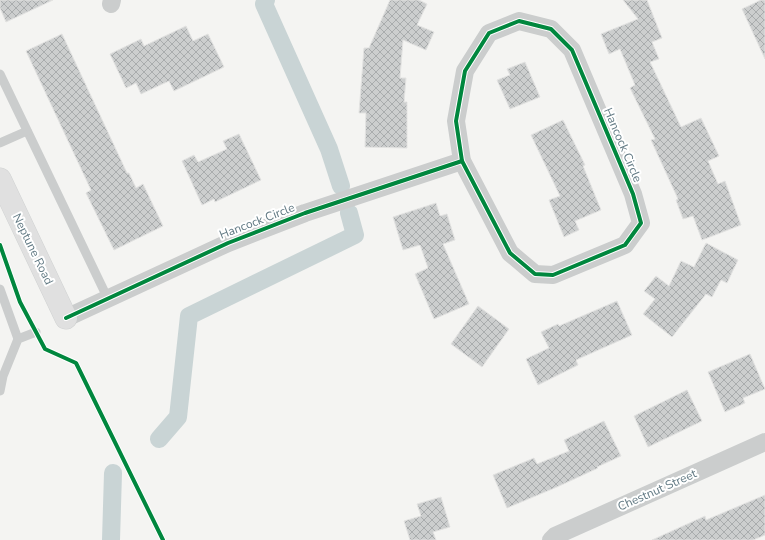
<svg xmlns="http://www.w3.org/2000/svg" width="765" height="540" font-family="'Nunito Sans',sans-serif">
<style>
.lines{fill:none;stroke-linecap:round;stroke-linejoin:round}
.canal{stroke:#c9d4d5;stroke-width:18}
.building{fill:url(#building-cross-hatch);stroke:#e3e3e2}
.secondary-casing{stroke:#d0d2d2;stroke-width:23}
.service{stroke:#cbcdcd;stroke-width:9}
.minor{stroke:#cbcdcd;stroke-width:18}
.secondary{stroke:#e0e0e0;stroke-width:22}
.cycleway-casing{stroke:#fff;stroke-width:6}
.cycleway{stroke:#00873e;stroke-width:4}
.labels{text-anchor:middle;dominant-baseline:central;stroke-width:4;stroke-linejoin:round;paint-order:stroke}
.street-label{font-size:12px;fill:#627a84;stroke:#fff}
</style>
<defs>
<pattern id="building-cross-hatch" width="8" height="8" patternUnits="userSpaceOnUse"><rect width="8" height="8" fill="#cccece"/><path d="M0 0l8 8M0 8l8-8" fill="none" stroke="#a9acad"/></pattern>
</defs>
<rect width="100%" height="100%" fill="#f4f4f2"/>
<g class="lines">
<g class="canal">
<path d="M 266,0 L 264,4 L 329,149 L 341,186"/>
<path d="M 159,439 L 178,417 L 189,316 L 355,235 L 349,213"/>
<path d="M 111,540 L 113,473"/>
</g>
</g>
<g class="building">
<path d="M 0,0 L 53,0 L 6,22 L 0,8 Z"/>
<path d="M 390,0 L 419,0 L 427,4 L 417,25 L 434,32 L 426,50 L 403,40 L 400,78 L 406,78 L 404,102 L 407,102 L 407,148 L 365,147 L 366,113 L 359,113 L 364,48 L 369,48 Z"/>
<path d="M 623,0 L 647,0 L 662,38 L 652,42 L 659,59 L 650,62 L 681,127 L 701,118 L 719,156 L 708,161 L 718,184 L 725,181 L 741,225 L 702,240 L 693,216 L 683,219 L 676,200 L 678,199 L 651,140 L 655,139 L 630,88 L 635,85 L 620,49 L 609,54 L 601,34 L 638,19 Z"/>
<path d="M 761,0 L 765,0 L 765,59 L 742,9 Z"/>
<path d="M 186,26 L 193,41 L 208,34 L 224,67 L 174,91 L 169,81 L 141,94 L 136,83 L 126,88 L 110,54 L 141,39 L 144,46 Z"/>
<path d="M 62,34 L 127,173 L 129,173 L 136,188 L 143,184 L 163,226 L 114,250 L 86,193 L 91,190 L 26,51 Z"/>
<path d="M 525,62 L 540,97 L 510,109 L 497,80 L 510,75 L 507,69 Z"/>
<path d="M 563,120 L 585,165 L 583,166 L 601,210 L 575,221 L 579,230 L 564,237 L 549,200 L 560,196 L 531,135 Z"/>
<path d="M 239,134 L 261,180 L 215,202 L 214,199 L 202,205 L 182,161 L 194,155 L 198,162 L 227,149 L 223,141 Z"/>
<path d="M 436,203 L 440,216 L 447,214 L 455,240 L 443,244 L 469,304 L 434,319 L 415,274 L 428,268 L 420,245 L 403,250 L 393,217 Z"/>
<path d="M 706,243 L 738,260 L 727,283 L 721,280 L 712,297 L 706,294 L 672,337 L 643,314 L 655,299 L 644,291 L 656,276 L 669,286 L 681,261 L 694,267 Z"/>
<path d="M 617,301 L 632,335 L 576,360 L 578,365 L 538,385 L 526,359 L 549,348 L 541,332 L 558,324 L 559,326 Z"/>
<path d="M 478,306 L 509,329 L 482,367 L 451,344 Z"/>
<path d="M 750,354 L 765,389 L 743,398 L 745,403 L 725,412 L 708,372 Z"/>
<path d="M 687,390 L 702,421 L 648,447 L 634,416 Z"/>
<path d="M 604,421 L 621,456 L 597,467 L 598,468 L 557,487 L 507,508 L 493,475 L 534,458 L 537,464 L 569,451 L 564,440 Z"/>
<path d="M 765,495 L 765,535 L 753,540 L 652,540 L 705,516 L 706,520 Z"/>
<path d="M 441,497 L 450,527 L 433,532 L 436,540 L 410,540 L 404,521 L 421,516 L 417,504 Z"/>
</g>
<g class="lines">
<g class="secondary-casing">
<path id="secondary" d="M 0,179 L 66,318"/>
</g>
<g class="service">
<path d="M 0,74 L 108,299"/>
<path d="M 0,143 L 27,131"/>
<path d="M 0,289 L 18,339"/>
<path d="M 0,391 L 3,376 L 18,339 L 36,332"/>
</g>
<g class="minor">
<path d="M 111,4 L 112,0"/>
<path d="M 519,21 L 551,29 L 572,50 L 633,194 L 641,223 L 625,245 L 553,275 L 535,274 L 510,253 L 462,161 L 456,121 L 465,71 L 489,33 Z"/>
<path d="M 66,318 L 228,243 L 305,213 L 462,161"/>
<path d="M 551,540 L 555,536 L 765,442"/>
</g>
<use href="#secondary" class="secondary"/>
<g class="cycleway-casing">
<g id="cycleway">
<path d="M 519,21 L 551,29 L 572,50 L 633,194 L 641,223 L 625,245 L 553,275 L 535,274 L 510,253 L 462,161 L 456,121 L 465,71 L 489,33 Z"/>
<path d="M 0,245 L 20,302 L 45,349 L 76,363 L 163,540"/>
<path d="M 66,318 L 228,243 L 305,213 L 462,161"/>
</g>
</g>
<use href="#cycleway" class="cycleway"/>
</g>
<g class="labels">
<g class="street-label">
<text transform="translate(623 145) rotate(67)">Hancock Circle</text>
<text transform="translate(257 221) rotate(-21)">Hancock Circle</text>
<text transform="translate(33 249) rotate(64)">Neptune Road</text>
<text transform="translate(657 490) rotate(-24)">Chestnut Street</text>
</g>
</g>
</svg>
